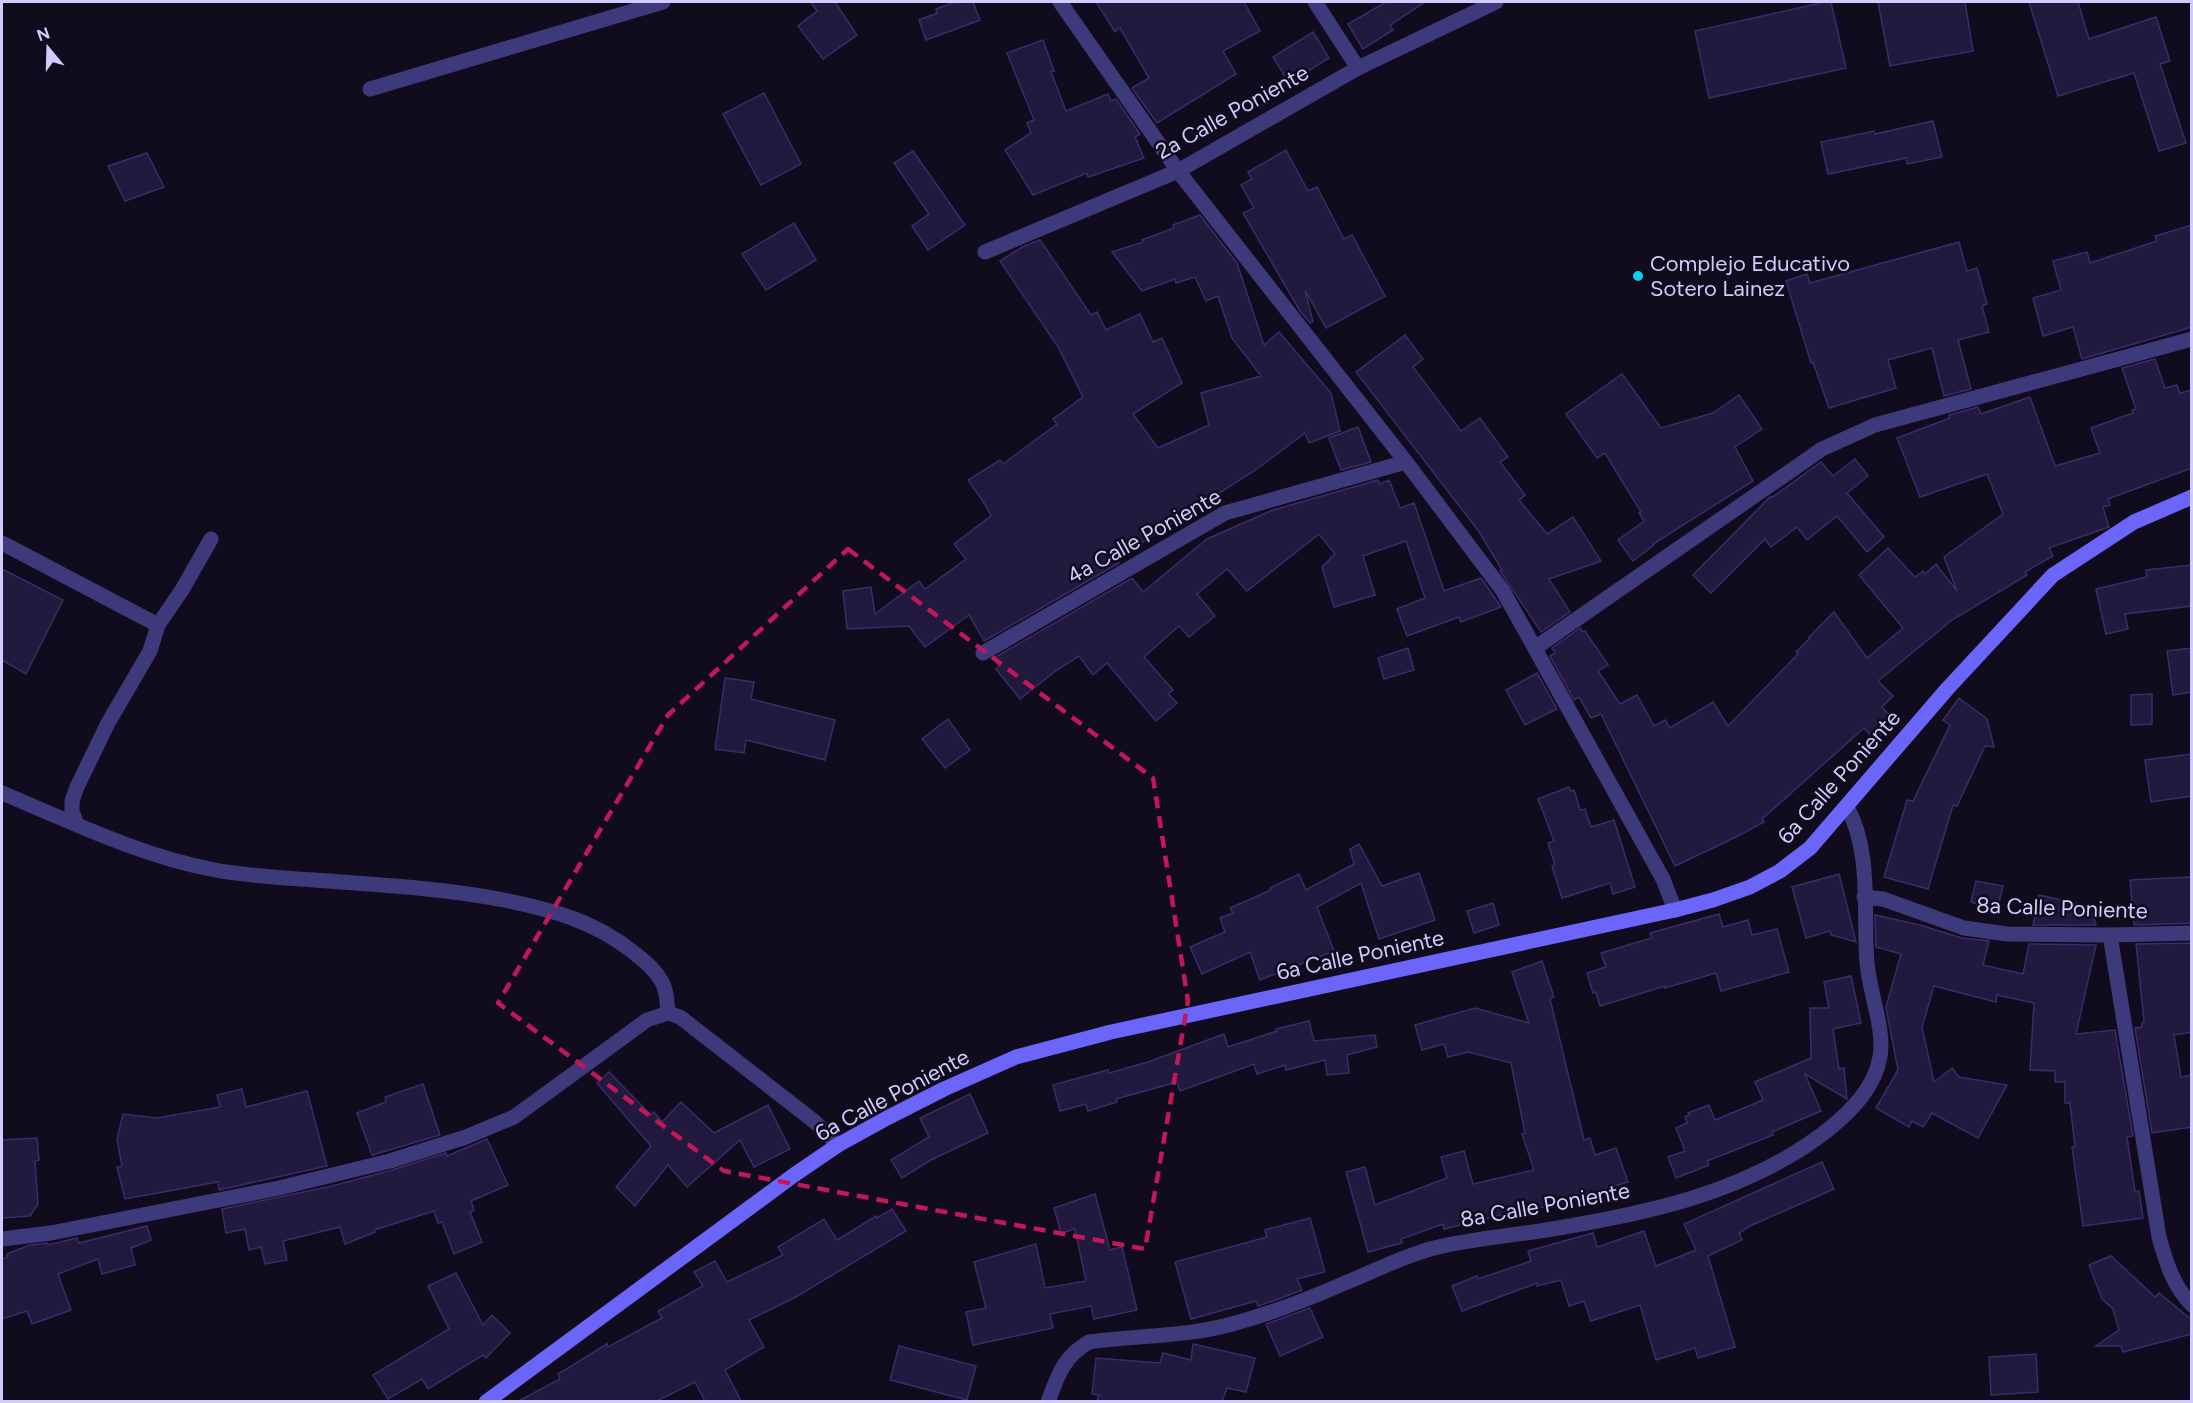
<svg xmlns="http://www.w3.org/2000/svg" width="2193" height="1403" font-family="Figtree,sans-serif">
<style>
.building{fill:#21193e;stroke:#3a2c69;stroke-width:1.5}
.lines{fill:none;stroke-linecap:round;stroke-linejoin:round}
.street{stroke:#3d397b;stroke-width:15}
.secondary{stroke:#6c65fa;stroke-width:15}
.marked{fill:none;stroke:#c2185b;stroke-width:4.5;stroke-dasharray:12 8;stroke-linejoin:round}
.poi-dot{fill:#08cfec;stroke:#100c1d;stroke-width:2}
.labels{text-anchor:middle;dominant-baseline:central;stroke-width:5;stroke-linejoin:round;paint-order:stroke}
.street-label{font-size:22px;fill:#d2cbfd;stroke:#100c1d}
.poi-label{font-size:22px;fill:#d2cbfd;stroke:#100c1d;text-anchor:start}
</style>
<rect width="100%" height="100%" fill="#100c1d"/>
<g class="building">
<path d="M 811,2 L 835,2 L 857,35 L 823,59 L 798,26 L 817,11 Z"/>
<path d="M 955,2 L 973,2 L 980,20 L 926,40 L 919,20 L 937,13 L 936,9 Z"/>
<path d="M 1096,2 L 1244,2 L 1260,31 L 1223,51 L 1236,74 L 1157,123 L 1132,88 L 1149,78 L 1120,28 L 1115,32 Z"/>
<path d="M 1386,2 L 1425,2 L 1390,25 L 1393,30 L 1363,49 L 1348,24 Z"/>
<path d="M 1825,2 L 1831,2 L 1846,68 L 1709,98 L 1695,31 Z"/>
<path d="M 1878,2 L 1965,2 L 1973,51 L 1890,66 Z"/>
<path d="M 2029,2 L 2078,2 L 2089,39 L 2156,17 L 2170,61 L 2160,64 L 2186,143 L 2159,151 L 2134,73 L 2058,96 Z"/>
<path d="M 1313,32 L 1329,58 L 1289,83 L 1273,57 Z"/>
<path d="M 1043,40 L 1054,71 L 1051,72 L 1066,111 L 1108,94 L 1111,101 L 1116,99 L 1140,134 L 1135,137 L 1144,158 L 1088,177 L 1087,173 L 1033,195 L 1005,150 L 1031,133 L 1027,123 L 1034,120 L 1007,53 Z"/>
<path d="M 764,93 L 801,164 L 761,185 L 723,114 Z"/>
<path d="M 1933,121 L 1942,157 L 1907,164 L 1906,158 L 1828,174 L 1821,142 L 1874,131 L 1875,134 Z"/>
<path d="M 1286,150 L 1308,191 L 1317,187 L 1344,239 L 1352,235 L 1385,296 L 1326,328 L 1305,290 L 1313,322 L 1310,323 L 1300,311 L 1243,213 L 1254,208 L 1241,185 L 1252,179 L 1248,172 Z"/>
<path d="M 913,151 L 965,225 L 928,250 L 912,226 L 929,214 L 894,163 Z"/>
<path d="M 147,153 L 164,187 L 125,201 L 108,166 Z"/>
<path d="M 1200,215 L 1237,263 L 1264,345 L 1279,332 L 1331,393 L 1340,431 L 1309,443 L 1305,433 L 1254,471 L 1116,559 L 1119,563 L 984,641 L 969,615 L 925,647 L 909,626 L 847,629 L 843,591 L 871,587 L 875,614 L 919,581 L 925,589 L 966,559 L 954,544 L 991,516 L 986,506 L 968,480 L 1000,460 L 1003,464 L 1057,424 L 1053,419 L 1083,397 L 1058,347 L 1000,261 L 1022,247 L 1040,240 L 1091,315 L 1097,312 L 1106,330 L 1140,314 L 1153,342 L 1162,338 L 1182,383 L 1133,414 L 1158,448 L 1209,425 L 1201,393 L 1261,376 L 1232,338 L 1218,296 L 1206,301 L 1195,277 L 1176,283 L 1175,279 L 1142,291 L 1112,252 L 1143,242 L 1142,240 L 1174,228 L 1173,225 Z"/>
<path d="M 794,223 L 816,260 L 766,290 L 742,254 Z"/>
<path d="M 2192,225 L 2192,327 L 2082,359 L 2073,327 L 2043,336 L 2033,298 L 2061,290 L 2053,261 L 2087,252 L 2090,263 L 2157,241 L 2155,236 Z"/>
<path d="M 1959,242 L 1967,271 L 1977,268 L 1987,304 L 1982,306 L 1989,332 L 1958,340 L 1971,389 L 1944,396 L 1932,348 L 1888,360 L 1896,388 L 1829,408 L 1813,362 L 1811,363 L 1786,281 L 1807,274 L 1810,283 Z"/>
<path d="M 1405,335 L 1423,359 L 1413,367 L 1461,431 L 1480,418 L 1508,457 L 1500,462 L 1525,495 L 1519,500 L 1547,534 L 1573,517 L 1601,561 L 1549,579 L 1570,612 L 1541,632 L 1500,571 L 1502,570 L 1480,533 L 1356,372 Z"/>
<path d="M 2155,359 L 2165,388 L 2177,385 L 2180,393 L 2192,390 L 2192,468 L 2108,499 L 2110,505 L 2103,507 L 2109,527 L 2049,548 L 2053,556 L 2025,572 L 2027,575 L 1952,620 L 1878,681 L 1893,696 L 1882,707 L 1895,722 L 1875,740 L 1864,728 L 1762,819 L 1764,822 L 1736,837 L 1675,866 L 1601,714 L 1591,718 L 1579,697 L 1574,700 L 1550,656 L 1555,653 L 1552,648 L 1580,628 L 1583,632 L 1585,631 L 1608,665 L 1598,671 L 1620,704 L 1637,695 L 1654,726 L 1665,720 L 1670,728 L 1713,702 L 1728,726 L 1798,654 L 1796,652 L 1810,638 L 1809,637 L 1834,612 L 1867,658 L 1903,628 L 1859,575 L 1888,548 L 1915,577 L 1923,571 L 1925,574 L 1936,564 L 1957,591 L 1944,557 L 2003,514 L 1987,474 L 1920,497 L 1897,438 L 1950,418 L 1949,415 L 1978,407 L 1981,414 L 2030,397 L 2055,466 L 2100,453 L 2091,428 L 2133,413 L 2132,410 L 2136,409 L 2122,368 Z"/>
<path d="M 1622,374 L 1661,428 L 1713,413 L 1739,395 L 1762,429 L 1735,447 L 1753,481 L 1653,544 L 1654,545 L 1633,561 L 1618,540 L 1644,521 L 1639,513 L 1641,512 L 1605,453 L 1597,458 L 1566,414 Z"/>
<path d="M 1358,427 L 1371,462 L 1341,470 L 1329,438 Z"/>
<path d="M 1855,459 L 1868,476 L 1847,493 L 1884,537 L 1867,552 L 1837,516 L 1807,540 L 1797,527 L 1771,547 L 1765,539 L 1711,593 L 1693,575 L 1769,498 L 1774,496 L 1821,462 L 1833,476 Z"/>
<path d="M 1378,480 L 1380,484 L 1389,480 L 1400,508 L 1414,503 L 1444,591 L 1481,578 L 1501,607 L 1461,622 L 1459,617 L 1407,636 L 1397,609 L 1425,598 L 1406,541 L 1363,556 L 1375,595 L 1334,607 L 1322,567 L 1335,554 L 1319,534 L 1247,591 L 1227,569 L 1197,594 L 1215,616 L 1189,637 L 1179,626 L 1144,657 L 1173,690 L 1168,694 L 1177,703 L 1156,721 L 1107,663 L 1093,675 L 1079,656 L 1057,670 L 1020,699 L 996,669 L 999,666 L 994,658 L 1132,578 L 1143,592 L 1207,539 L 1273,510 Z"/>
<path d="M 2192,565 L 2192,606 L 2125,614 L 2128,629 L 2106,634 L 2096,589 L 2147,577 L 2146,570 Z"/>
<path d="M 2,569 L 63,600 L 26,674 L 2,660 Z"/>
<path d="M 1408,648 L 1414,670 L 1384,679 L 1378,658 Z"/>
<path d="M 2192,648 L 2192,692 L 2173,695 L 2167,651 Z"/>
<path d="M 1537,673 L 1557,709 L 1525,725 L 1506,690 Z"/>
<path d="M 725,678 L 754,682 L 751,699 L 835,720 L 825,760 L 746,740 L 744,753 L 715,749 Z"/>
<path d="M 2152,694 L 2152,724 L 2131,725 L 2131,695 Z"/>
<path d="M 1959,698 L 1987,719 L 1994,747 L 1985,746 L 1957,806 L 1953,805 L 1928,889 L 1884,877 L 1907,800 L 1913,801 L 1950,725 L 1943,720 Z"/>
<path d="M 948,719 L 970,750 L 945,768 L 922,739 Z"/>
<path d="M 2192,754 L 2192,796 L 2151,802 L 2145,760 Z"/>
<path d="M 1569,787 L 1571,791 L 1574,790 L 1580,810 L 1585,809 L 1591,827 L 1614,820 L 1635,887 L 1613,894 L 1610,883 L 1562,898 L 1552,866 L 1555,865 L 1548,843 L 1554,841 L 1538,799 Z"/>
<path d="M 1359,844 L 1382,886 L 1419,873 L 1435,920 L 1379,939 L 1361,883 L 1317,907 L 1334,951 L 1260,980 L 1250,952 L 1202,974 L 1190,947 L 1225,932 L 1220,918 L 1233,913 L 1230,908 L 1271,890 L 1270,888 L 1299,874 L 1306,890 L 1354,864 L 1350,849 Z"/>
<path d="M 1839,874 L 1856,942 L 1831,935 L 1830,931 L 1806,938 L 1792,887 Z"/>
<path d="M 2192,877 L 2192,923 L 2134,925 L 2130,880 Z"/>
<path d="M 1976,881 L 2003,886 L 1997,910 L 1971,902 Z"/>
<path d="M 2039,895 L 2089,906 L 2096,925 L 2033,925 Z"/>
<path d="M 1493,903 L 1499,925 L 1474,933 L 1467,911 Z"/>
<path d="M 1719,914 L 1723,927 L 1748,920 L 1752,935 L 1777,929 L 1789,972 L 1721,991 L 1716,973 L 1665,988 L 1665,986 L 1600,1006 L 1596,992 L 1593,993 L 1587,973 L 1606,967 L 1601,953 L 1652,938 L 1650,933 Z"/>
<path d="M 1875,915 L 1920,925 L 1962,938 L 1989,941 L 1983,965 L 2023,974 L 2029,944 L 2096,945 L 2076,1034 L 2115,1030 L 2133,1136 L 2127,1137 L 2135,1192 L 2139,1191 L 2143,1218 L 2083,1226 L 2072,1147 L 2075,1147 L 2070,1103 L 2065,1103 L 2065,1082 L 2055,1082 L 2055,1071 L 2030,1070 L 2034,1003 L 1997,995 L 1996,1002 L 1934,986 L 1922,1027 L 1934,1082 L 1952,1068 L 1959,1077 L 2007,1085 L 1978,1138 L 1932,1113 L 1923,1127 L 1912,1121 L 1909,1127 L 1876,1108 L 1898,1070 L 1886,1007 L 1901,954 L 1876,947 Z"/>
<path d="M 2192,943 L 2192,1032 L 2174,1035 L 2181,1077 L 2192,1075 L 2192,1127 L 2152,1133 L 2135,1028 L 2142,1027 L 2142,1023 L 2144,1022 L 2136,944 Z"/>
<path d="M 1542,961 L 1554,997 L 1550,999 L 1584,1140 L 1590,1138 L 1595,1155 L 1616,1148 L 1628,1182 L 1588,1194 L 1588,1197 L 1522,1212 L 1521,1210 L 1444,1229 L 1443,1224 L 1401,1239 L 1402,1243 L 1368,1252 L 1346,1172 L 1365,1167 L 1375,1205 L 1447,1178 L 1441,1157 L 1464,1151 L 1473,1184 L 1534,1170 L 1522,1134 L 1525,1133 L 1511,1063 L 1468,1052 L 1448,1057 L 1444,1044 L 1422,1050 L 1415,1025 L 1475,1008 L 1529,1023 L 1512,972 Z"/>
<path d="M 1851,976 L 1861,1023 L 1833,1029 L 1839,1069 L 1844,1068 L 1847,1099 L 1805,1074 L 1821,1111 L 1772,1132 L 1773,1135 L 1707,1161 L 1709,1165 L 1676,1178 L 1668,1157 L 1685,1151 L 1676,1128 L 1687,1123 L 1685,1117 L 1689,1115 L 1688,1113 L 1709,1105 L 1715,1120 L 1763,1100 L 1755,1082 L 1811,1058 L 1810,1008 L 1829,1008 L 1824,982 Z"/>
<path d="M 1309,1021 L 1314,1041 L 1375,1035 L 1377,1047 L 1347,1055 L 1349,1073 L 1327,1075 L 1325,1060 L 1286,1070 L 1285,1065 L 1257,1074 L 1254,1064 L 1180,1091 L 1177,1082 L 1116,1099 L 1117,1102 L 1088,1111 L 1086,1104 L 1060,1111 L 1053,1085 L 1108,1070 L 1109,1073 L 1148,1062 L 1224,1034 L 1228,1047 L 1277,1031 L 1276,1029 Z"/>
<path d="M 609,1072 L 651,1115 L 654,1112 L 662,1122 L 681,1102 L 714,1133 L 768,1105 L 790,1149 L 754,1167 L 740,1140 L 687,1187 L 668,1165 L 635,1206 L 616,1187 L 651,1146 L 597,1083 Z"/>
<path d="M 423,1084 L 440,1135 L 372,1155 L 357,1113 L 386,1102 L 385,1097 Z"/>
<path d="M 242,1089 L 246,1107 L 307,1091 L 327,1166 L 219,1190 L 218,1182 L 125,1199 L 117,1167 L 122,1166 L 117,1139 L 123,1114 L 157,1118 L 220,1107 L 217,1095 Z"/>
<path d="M 970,1094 L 988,1133 L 931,1160 L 902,1178 L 891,1160 L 929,1137 L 920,1118 Z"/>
<path d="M 37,1138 L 39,1160 L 35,1161 L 38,1204 L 30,1216 L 2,1218 L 2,1140 Z"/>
<path d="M 487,1139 L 508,1185 L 471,1201 L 474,1210 L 470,1212 L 482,1242 L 454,1254 L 442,1222 L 438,1223 L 434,1211 L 374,1230 L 375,1232 L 345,1244 L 340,1227 L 283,1241 L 287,1260 L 265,1264 L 261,1247 L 249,1250 L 245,1229 L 226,1233 L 222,1209 L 332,1186 L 392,1170 L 446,1153 L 447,1156 Z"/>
<path d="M 1822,1162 L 1834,1189 L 1750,1226 L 1739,1233 L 1742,1240 L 1708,1256 L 1735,1347 L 1698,1358 L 1695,1348 L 1656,1360 L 1640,1305 L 1591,1321 L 1584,1301 L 1569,1306 L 1561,1280 L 1537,1286 L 1537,1283 L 1462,1311 L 1452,1286 L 1477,1276 L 1478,1279 L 1531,1261 L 1528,1251 L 1593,1233 L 1597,1247 L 1644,1231 L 1656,1266 L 1696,1250 L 1684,1224 Z"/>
<path d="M 1095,1194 L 1110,1250 L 1122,1247 L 1137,1310 L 1094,1319 L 1091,1306 L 1050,1314 L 1053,1328 L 973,1345 L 966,1312 L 986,1308 L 974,1262 L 1036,1244 L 1045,1288 L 1086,1281 L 1075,1229 L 1061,1233 L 1054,1208 Z"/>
<path d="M 892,1209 L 906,1231 L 794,1298 L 749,1320 L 764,1347 L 725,1370 L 741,1401 L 705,1401 L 695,1382 L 657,1401 L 519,1401 L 560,1379 L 558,1374 L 607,1344 L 608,1347 L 662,1318 L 658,1311 L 703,1286 L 694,1272 L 715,1261 L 727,1282 L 783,1255 L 778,1247 L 824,1219 L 837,1240 L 876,1216 L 877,1218 Z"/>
<path d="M 1310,1218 L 1325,1272 L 1297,1279 L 1302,1290 L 1276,1300 L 1258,1306 L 1256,1301 L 1191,1319 L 1175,1262 L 1267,1237 L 1265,1230 Z"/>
<path d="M 147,1226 L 151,1240 L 131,1248 L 135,1265 L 102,1274 L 98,1259 L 58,1274 L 71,1310 L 32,1324 L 27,1311 L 2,1319 L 2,1259 L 8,1257 L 7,1254 L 30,1245 L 47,1243 L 48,1245 L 77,1238 L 79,1243 Z"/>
<path d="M 2111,1256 L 2155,1297 L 2159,1293 L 2192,1320 L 2192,1334 L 2123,1352 L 2121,1346 L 2096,1346 L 2119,1330 L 2113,1309 L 2102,1299 L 2089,1265 Z"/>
<path d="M 456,1273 L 483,1325 L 492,1315 L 510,1333 L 486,1358 L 483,1355 L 428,1389 L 422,1379 L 388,1399 L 373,1375 L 449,1329 L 428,1286 Z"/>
<path d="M 1310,1308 L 1323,1337 L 1280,1356 L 1266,1324 Z"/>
<path d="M 1193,1344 L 1255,1358 L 1246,1392 L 1227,1388 L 1222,1401 L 1097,1401 L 1099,1395 L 1092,1394 L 1096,1358 L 1160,1363 L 1163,1353 L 1191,1360 Z"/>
<path d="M 899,1346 L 976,1366 L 967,1400 L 890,1380 Z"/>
<path d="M 2036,1354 L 2038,1392 L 1991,1395 L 1989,1357 Z"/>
</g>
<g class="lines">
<g class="street">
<path d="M 1060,2 L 1178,171 L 1406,462 L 1503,591 L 1663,879 L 1675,910"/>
<path d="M 1315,2 L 1358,68"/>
<path d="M 370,89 L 663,2"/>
<path d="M 985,252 L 1178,171 L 1358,68 L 1496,2"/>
<path d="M 2,543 L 158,625"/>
<path d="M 1535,648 L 1822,449 L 1875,425 L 2192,339"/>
<path d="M 983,653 L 1225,513 L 1406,462"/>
<path d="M 2,793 C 71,822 141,856 215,870 C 248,876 281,878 314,880 C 378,885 442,888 504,900 C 553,910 594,921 633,952 C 644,961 655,969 662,982 C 667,991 667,1002 668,1013"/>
<path d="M 77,825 L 72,811 L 72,801 L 77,787 L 108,723 L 150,651 L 158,625 L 182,590 L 211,539"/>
<path d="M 1864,897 L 1883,899 L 1964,928 L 2007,934 L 2110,935 L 2192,933"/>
<path d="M 2110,935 L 2159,1237 C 2166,1262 2173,1286 2192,1305"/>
<path d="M 2,1239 L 51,1233 L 279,1188 L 390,1161 L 466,1137 L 514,1117 L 647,1020 L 668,1013 L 680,1017 L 815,1122 L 838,1145"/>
<path d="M 1048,1402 C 1058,1375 1063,1357 1089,1342 C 1139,1335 1191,1337 1239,1322 C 1275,1312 1311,1298 1345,1283 C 1375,1271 1403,1256 1434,1248 C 1471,1239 1508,1236 1546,1230 C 1645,1214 1748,1193 1829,1129 C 1852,1110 1875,1087 1880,1057 C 1885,1028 1869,992 1867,962 C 1863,913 1872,852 1847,807"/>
</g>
<path class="secondary" d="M 486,1402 L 794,1175 L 838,1145 L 887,1118 L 944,1089 L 1016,1057 L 1111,1032 L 1675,910 L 1713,900 L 1750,887 L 1780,871 L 1810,848 L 1948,688 L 2053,575 L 2134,522 L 2192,497"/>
</g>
<path class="marked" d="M 848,549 L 1153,778 L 1188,1001 L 1145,1249 L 724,1171 L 498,1003 L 668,715 Z"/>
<circle class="poi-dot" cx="1638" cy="276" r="6"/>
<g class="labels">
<g class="street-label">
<text transform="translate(1232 112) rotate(-29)">2a Calle Poniente</text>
<text transform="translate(1144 536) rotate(-29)">4a Calle Poniente</text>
<text transform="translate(1839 777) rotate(-48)">6a Calle Poniente</text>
<text transform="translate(2062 908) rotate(2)">8a Calle Poniente</text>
<text transform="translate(1360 955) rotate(-12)">6a Calle Poniente</text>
<text transform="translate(892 1095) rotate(-28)">6a Calle Poniente</text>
<text transform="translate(1545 1205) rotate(-10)">8a Calle Poniente</text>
</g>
<g class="poi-label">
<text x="1650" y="263">Complejo Educativo<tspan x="1650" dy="25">Sotero Lainez</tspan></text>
</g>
</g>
<rect width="2193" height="1403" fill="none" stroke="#d2cbfd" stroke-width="6"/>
<g transform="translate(48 48) rotate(341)" stroke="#100c1d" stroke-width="4.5" paint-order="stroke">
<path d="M0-4.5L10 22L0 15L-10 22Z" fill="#d2cbfd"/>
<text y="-9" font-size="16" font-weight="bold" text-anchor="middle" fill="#d2cbfd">N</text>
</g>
</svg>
